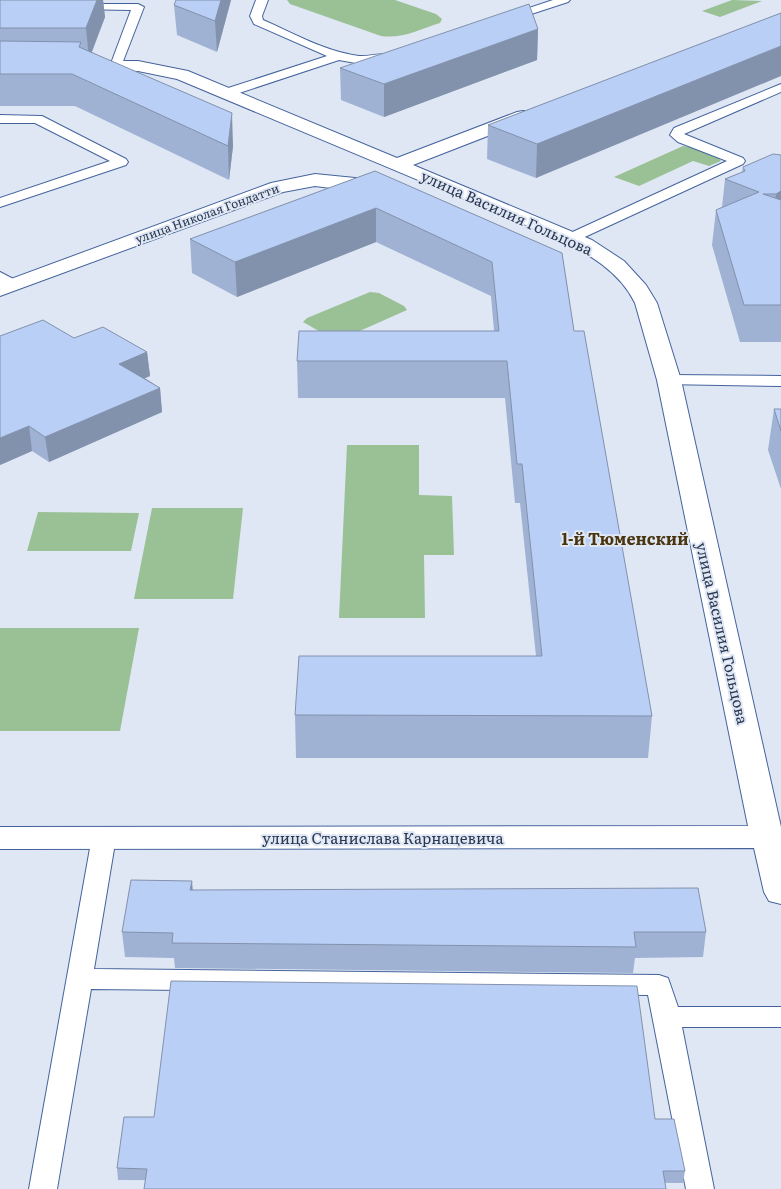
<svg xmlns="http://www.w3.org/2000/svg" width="781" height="1189" font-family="Literata,serif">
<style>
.green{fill:#9ac195}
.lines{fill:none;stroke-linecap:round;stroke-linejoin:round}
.lane-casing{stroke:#44639d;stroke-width:2}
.street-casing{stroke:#44639d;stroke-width:2}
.lane{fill:#fff;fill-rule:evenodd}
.street{fill:#fff;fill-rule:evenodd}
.wall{fill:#9fb2d4}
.shaded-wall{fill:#8291ac}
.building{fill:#b9cff6;stroke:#8291ac}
.labels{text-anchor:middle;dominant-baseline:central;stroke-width:4;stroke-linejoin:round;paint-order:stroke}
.far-street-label{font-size:12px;fill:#293751;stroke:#dfe7f4}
.street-label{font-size:15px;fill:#293751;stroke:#dfe7f4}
.neighbourhood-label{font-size:16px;font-weight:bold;fill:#48350f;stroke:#dfe7f4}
</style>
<rect width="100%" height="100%" fill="#dfe7f4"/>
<g class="green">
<path d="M 287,0 L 395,0 L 436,14 L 442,19 L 440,23 C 421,29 402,39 381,36 L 290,4 Z"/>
<path d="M 732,0 L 762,1 L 720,17 L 702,11 Z"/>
<path d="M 683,146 C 695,148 714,152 721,161 L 709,166 L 693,161 L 639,186 L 614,177 Z"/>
<path d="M 370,292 L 379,293 L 404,306 L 407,310 L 344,338 L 331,338 L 303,322 L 307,318 Z"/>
<path d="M 347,445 L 419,445 L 419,495 L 452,496 L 454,555 L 424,555 L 425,618 L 339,618 Z"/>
<path d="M 152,508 L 243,508 L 233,599 L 134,599 Z"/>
<path d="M 38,512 L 139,513 L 131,551 L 27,551 Z"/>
<path d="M 0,628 L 139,628 L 120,731 L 0,731 Z"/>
</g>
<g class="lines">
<g class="lane-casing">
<g id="lane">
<path d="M 256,0 L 268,0 L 262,16 L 263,20 C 293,33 326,52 359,56 C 370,57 389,50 397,58 L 391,62 L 361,64 L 339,60 L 230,96 L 222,96 L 220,93 L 222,90 L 327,56 L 254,24 L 250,16 Z"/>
<path d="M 553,0 L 570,0 L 568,2 L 510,21 L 506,22 L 500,19 L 502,17 Z"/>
<path d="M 77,4 L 138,4 L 144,7 L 120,69 L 116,70 L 110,66 L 131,10 L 73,9 L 71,7 L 73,5 Z"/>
<path d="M 781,84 L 781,92 L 684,134 L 743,158 L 745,161 L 743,164 L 576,241 L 566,241 L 564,238 L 566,235 L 727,161 L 678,142 L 670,135 L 674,128 Z"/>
<path d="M 0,115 L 42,116 L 126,159 L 128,162 L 126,165 L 0,207 L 0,198 L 110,161 L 35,123 L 0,123 Z"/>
<path d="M 0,272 L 19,282 L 22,285 L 19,288 L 9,288 L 0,283 Z"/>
<path d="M 669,375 L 781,376 L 781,386 L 663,384 L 661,380 L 663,376 Z"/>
<path d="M 104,829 L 112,831 L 116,837 L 94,969 L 659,975 L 668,978 L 678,1007 L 781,1007 L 781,1027 L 682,1027 L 714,1189 L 686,1189 L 648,995 L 91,989 L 57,1189 L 29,1189 L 92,837 L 96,831 Z"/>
</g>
</g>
<g class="street-casing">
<g id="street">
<path d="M 85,61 L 138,61 L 188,71 L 397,158 L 517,112 L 523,111 L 529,112 L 532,116 L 529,120 L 413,165 L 592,240 L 624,261 L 646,285 L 657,303 L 681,380 L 781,827 L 781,904 L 769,901 L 764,892 L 754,848 L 0,849 L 0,827 L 748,826 L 657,380 L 635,303 C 620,272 589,254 559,239 L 177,79 L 138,71 L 79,70 L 77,66 L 79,62 Z"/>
<path d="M 315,174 L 385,181 L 388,185 L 385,189 L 363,192 L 315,186 L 283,192 L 0,296 L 0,283 L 271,183 Z"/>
</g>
</g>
<use href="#lane" class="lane"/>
<use href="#street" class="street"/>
</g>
<g class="wall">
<path d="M 0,0 L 103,0 L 105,17 L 92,52 L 233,146 L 229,180 L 75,106 L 0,106 Z"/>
<path d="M 231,0 L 217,52 L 177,35 L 174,5 Z"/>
<path d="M 781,13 L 536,178 L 487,159 L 488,125 Z"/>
<path d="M 538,29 L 537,60 L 384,117 L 341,100 L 340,68 Z"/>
<path d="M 781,155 L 781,342 L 740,342 L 712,245 L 716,210 L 722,207 L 725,179 L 742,172 L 743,167 Z"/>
<path d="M 375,171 L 562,253 L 574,331 L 652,716 L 648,758 L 296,758 L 295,715 L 536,656 L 520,503 L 515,503 L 505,398 L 298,398 L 297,361 L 494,331 L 491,296 L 376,242 L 237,297 L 192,273 L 190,239 Z"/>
<path d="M 74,338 L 147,352 L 150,376 L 145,378 L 160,388 L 162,412 L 49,462 L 32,451 L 0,465 Z"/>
<path d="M 774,409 L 781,409 L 781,489 L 768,450 Z"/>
<path d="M 193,890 L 706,932 L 703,957 L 635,958 L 633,973 L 175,968 L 174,958 L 125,957 L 122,932 Z"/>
<path d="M 655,1119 L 685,1171 L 683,1183 L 118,1180 L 117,1168 Z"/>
</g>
<g class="shaded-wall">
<path d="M 97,0 L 103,0 L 105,17 L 89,59 L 86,28 Z"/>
<path d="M 221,0 L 231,0 L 217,52 L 215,21 Z"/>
<path d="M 538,29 L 537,60 L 384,117 L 384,84 Z"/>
<path d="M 781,46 L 781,76 L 536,178 L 537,144 Z"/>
<path d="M 232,113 L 233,146 L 229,180 L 228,146 Z"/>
<path d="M 781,191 L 781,224 L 771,229 L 776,194 Z"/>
<path d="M 376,208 L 376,242 L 237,297 L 235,262 Z"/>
<path d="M 147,352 L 150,376 L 122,388 L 119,364 Z"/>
<path d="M 160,388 L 162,412 L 49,462 L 45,437 Z"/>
<path d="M 29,426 L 32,451 L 0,465 L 0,438 Z"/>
<path d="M 192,881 L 194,906 L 190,890 Z"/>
</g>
<g class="building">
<path d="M 0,0 L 97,0 L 86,28 L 0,28 Z"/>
<path d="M 176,0 L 221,0 L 215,21 L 174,5 Z"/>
<path d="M 529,4 L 538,29 L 384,84 L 340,68 Z"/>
<path d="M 781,13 L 781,46 L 537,144 L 488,125 Z"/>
<path d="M 0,41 L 81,42 L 79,47 L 232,113 L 228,146 L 72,74 L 0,74 Z"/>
<path d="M 773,154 L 781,155 L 781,191 L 776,194 L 763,194 L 781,200 L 781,305 L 744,305 L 716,210 L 759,192 L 725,179 L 745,171 L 743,167 Z"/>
<path d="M 375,171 L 562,253 L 574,331 L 584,331 L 652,716 L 295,715 L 299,656 L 542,656 L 522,464 L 517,464 L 507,361 L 297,361 L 299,331 L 499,331 L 492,262 L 376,208 L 235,262 L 190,239 Z"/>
<path d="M 43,320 L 74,338 L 103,327 L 147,352 L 119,364 L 160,388 L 45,437 L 29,426 L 0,438 L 0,336 Z"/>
<path d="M 774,409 L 781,409 L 781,431 Z"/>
<path d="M 131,880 L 192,881 L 190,890 L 698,888 L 706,932 L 634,932 L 636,947 L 172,943 L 173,933 L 122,932 Z"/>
<path d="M 171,981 L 637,986 L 655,1119 L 674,1119 L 685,1171 L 663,1171 L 666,1189 L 144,1189 L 147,1169 L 117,1168 L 124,1117 L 154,1117 Z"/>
</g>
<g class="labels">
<g class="far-street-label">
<text transform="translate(207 213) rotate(-20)">улица Николая Гондатти</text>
</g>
<g class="street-label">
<text transform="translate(507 212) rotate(24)">улица Василия Гольцова</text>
<text transform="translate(723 633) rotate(77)">улица Василия Гольцова</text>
<text x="383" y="837">улица Станислава Карнацевича</text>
</g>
<g class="neighbourhood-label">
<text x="625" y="538">1-й Тюменский</text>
</g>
</g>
</svg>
